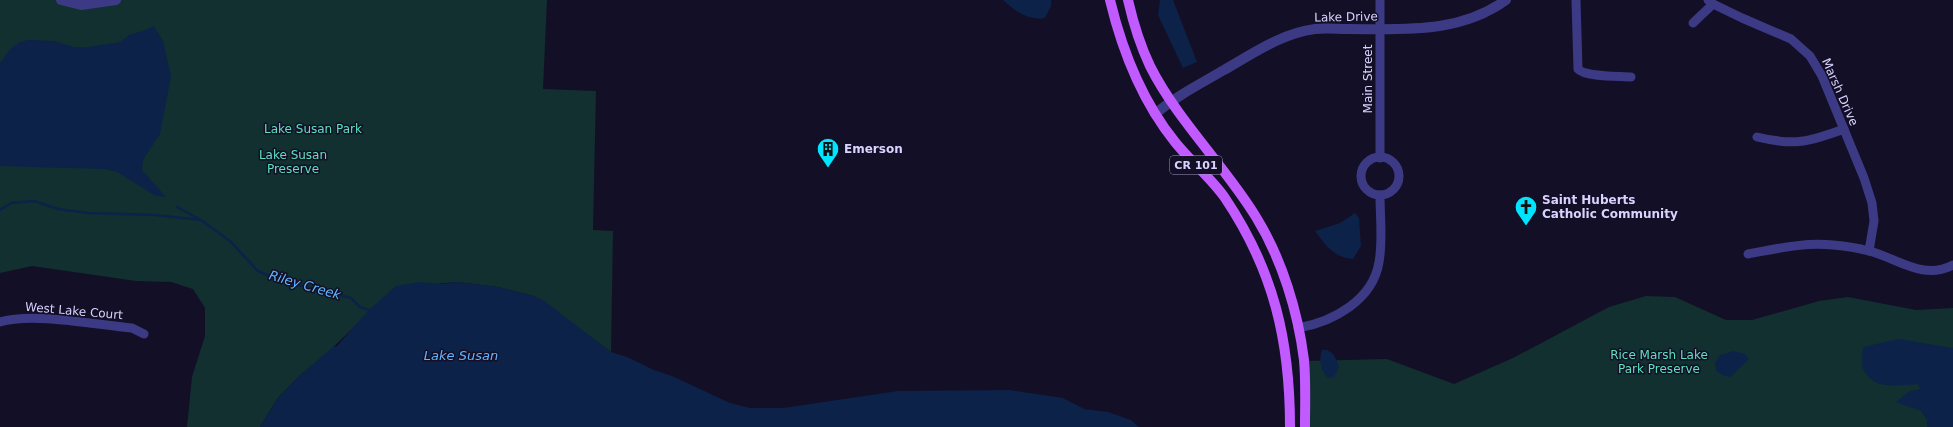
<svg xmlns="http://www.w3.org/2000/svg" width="1953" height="427" font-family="'DejaVu Sans',sans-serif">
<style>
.green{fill:#12302f}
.water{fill:#0c2248}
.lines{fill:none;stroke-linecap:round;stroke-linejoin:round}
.stream{stroke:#0c2248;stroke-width:2.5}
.minor{stroke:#3d3a85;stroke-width:9}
.tertiary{stroke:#3d3a85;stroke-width:10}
.primary{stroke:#c25bff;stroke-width:10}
.labels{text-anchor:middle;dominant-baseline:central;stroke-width:3;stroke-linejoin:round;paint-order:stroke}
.shield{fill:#130f26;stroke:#9e99be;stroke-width:1}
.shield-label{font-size:11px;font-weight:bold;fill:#d9d4ff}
.street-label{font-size:12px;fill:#d9d4ff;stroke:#130f26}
.park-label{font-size:12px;fill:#5fe0c0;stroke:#130f26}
.poi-label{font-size:12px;font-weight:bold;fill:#d9d4ff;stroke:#130f26;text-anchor:start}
.water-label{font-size:13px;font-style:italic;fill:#62b6ff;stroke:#130f26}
</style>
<rect width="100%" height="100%" fill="#130f26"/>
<g class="green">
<path d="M 0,0 L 547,0 L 543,89 L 596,91 L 593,230 L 613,231 L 611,352 L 534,296 L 498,287 L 457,282 L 434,284 L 351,330 L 326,354 L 298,377 L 277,399 L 260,427 L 187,427 L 192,377 L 205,336 L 205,308 L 193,289 L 171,282 L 136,281 L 32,266 L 0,273 Z"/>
<path d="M 1646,296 L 1675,297 L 1726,320 L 1752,320 L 1819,301 L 1848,297 L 1916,310 L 1953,308 L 1953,427 L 1305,427 L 1304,361 L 1387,359 L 1454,384 L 1513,358 L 1609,307 Z"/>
</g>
<g class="water">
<path d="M 1003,0 L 1051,0 L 1051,6 L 1045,18 C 1028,21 1015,11 1003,0 Z"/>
<path d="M 1160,0 L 1173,0 L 1197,62 L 1183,68 L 1158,15 Z"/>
<path d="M 154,26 L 163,41 L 171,76 L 160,134 L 143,160 L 142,170 L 166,197 L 156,196 L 117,172 L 104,169 L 0,166 L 0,63 L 11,48 L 20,42 L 28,40 L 54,41 L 74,47 L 88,47 L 120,42 L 129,35 L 145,30 Z"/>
<path d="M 1355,213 L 1359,218 L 1361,246 L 1353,259 C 1335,258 1325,245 1315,231 L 1340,223 Z"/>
<path d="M 418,282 L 442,284 L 457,282 L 498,287 L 534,296 L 543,300 L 611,352 L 627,357 L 654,370 L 672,376 L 730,403 L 750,408 L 783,408 L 898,391 L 1009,390 L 1063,398 L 1084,409 L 1108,412 L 1131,420 L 1139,427 L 260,427 L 277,399 L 298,377 L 333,347 L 337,346 L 367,312 L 396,286 Z"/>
<path d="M 1899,339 L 1953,348 L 1953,427 L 1927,427 L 1927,420 L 1921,411 L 1896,402 L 1910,391 L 1920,389 L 1918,384 C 1898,385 1873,391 1863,369 C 1861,363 1863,353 1863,347 Z"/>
<path d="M 1322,350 C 1333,348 1336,359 1339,367 L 1334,377 L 1328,378 C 1321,371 1318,359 1322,350 Z"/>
<path d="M 1733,351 L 1745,354 L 1749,359 L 1730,377 L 1725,376 L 1716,371 L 1715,363 L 1720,355 Z"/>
</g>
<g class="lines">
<g class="stream">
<path d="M 177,207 L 199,219"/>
<path d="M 0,210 L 11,203 L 34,201 L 58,209 L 88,213 L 155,215 L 201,220 L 230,241 L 258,271 L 278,280 L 351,298 L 360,307 L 369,310 L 370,312"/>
</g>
<g class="minor">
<path d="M 1380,0 L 1380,158"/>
<path d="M 1576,0 L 1578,69 C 1585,77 1619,76 1631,77"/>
<path d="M 1708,0 L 1713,4 L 1742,18 L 1791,39 L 1810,56 L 1822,76 L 1864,178 L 1872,203 L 1874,221 L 1869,251"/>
<path d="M 1693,23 L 1713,4"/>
<path d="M 1757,137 C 1794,146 1809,142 1844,129"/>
<circle cx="1380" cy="176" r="19"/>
<path d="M 1748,254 C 1776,249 1804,242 1833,245 C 1845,246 1858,248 1869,251 C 1897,258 1923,281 1953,265"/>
<path d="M 0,322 C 33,312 96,325 132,328 L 144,334"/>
<path d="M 1298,328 C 1333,322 1373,300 1379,262 C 1383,241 1380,217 1380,195"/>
</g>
<g class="tertiary">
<path d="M 61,0 L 81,5 L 116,0"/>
<path d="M 1155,114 C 1176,96 1200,84 1224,70 C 1252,54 1282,33 1315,29 C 1326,28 1337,29 1348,29 C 1404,29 1459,34 1506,0"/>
</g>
<g class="primary">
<path d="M 1110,0 C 1122,50 1142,101 1175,142 C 1190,161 1211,178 1225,198 C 1274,271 1290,341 1290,427"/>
<path d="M 1128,0 C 1133,22 1140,45 1150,66 C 1177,120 1225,166 1256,217 C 1282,259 1298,312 1304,360 C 1306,382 1305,405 1305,427"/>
</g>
</g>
<defs>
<g id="building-pin" transform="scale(1.15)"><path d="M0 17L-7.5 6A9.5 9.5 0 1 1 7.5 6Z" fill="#00e5ff" stroke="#130f26"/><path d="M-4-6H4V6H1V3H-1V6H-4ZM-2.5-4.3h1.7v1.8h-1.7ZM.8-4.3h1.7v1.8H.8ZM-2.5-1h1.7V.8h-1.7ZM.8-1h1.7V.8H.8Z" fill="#111"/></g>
<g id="church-pin" transform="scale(1.15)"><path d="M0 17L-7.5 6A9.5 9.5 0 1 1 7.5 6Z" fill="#00e5ff" stroke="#130f26"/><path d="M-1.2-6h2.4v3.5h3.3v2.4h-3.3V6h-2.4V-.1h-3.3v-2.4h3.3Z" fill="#111"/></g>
</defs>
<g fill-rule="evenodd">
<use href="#building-pin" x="828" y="149"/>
<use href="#church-pin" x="1526" y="207"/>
</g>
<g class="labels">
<rect class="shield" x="1170" y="156" width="52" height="18" rx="3"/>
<g class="shield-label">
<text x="1196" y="165">CR 101</text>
</g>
<g class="street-label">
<text transform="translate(1346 17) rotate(-1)">Lake Drive</text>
<text transform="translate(1368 79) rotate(-90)">Main Street</text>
<text transform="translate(1840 92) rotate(66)">Marsh Drive</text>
<text transform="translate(74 311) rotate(5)">West Lake Court</text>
</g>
<g class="park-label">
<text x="313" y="129">Lake Susan Park</text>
<text x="293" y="155">Lake Susan<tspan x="293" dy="14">Preserve</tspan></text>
<text x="1659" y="355">Rice Marsh Lake<tspan x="1659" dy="14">Park Preserve</tspan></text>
</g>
<g class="poi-label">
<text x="844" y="149">Emerson</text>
<text x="1542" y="200">Saint Huberts<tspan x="1542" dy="14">Catholic Community</tspan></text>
</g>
<g class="water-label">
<text transform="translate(305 285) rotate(16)">Riley Creek</text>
<text x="461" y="355">Lake Susan</text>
</g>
</g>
</svg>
